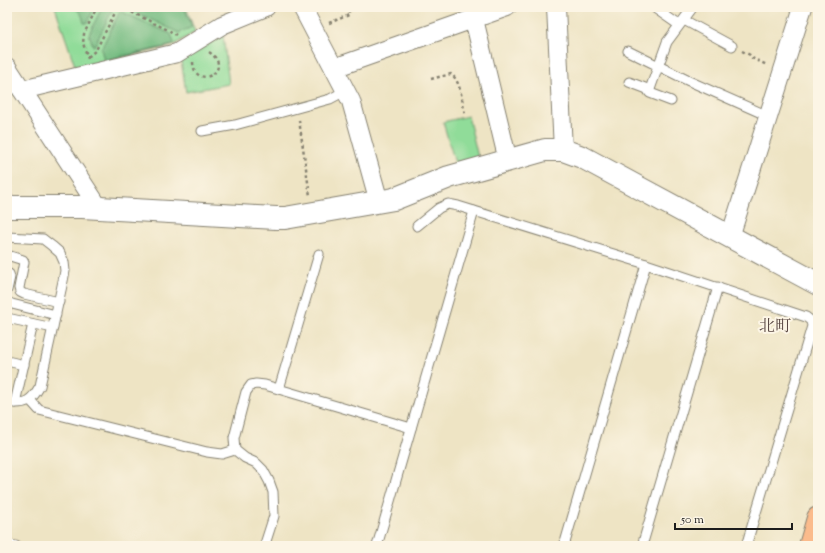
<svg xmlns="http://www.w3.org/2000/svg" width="825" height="553" font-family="'Sorts Mill Goudy','Noto Serif JP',serif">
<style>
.green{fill:#90dc99;stroke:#567c5a}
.forest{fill:#74bc81;stroke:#486c4e}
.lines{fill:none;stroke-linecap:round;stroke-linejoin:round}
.service-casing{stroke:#858070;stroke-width:11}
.minor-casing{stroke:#858070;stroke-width:20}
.tertiary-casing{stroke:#858070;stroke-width:24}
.trunk-casing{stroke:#858070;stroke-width:24}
.path{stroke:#858070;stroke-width:2.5;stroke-dasharray:3 3;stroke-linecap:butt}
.service{stroke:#fff;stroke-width:9}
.minor{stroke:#fff;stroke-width:18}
.tertiary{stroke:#fff;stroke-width:22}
.trunk{stroke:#fbbb8c;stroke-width:22}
.labels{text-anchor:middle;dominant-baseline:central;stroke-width:4;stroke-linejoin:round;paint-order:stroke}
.quarter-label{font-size:16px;fill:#5a4844;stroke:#fcf5e5}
</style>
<rect width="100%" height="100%" fill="#fcf5e5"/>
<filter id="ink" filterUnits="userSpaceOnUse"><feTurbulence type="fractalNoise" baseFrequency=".025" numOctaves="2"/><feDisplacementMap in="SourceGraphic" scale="8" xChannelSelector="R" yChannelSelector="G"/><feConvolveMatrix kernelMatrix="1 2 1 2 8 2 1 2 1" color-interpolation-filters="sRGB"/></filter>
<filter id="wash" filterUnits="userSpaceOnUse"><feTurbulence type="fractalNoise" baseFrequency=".012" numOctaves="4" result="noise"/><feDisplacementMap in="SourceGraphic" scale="16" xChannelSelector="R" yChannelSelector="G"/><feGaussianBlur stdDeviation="0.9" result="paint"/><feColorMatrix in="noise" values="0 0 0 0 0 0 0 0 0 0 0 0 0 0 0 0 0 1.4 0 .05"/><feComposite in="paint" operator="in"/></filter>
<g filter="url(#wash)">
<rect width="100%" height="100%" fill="#eee4c4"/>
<g class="green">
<path d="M 55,7 L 186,7 L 195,32 L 172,46 L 76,69 Z"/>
<path d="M 223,35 L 229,84 L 186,92 L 181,61 Z"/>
<path d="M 468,116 L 478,157 L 455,163 L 443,122 Z"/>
</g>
<g class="forest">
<path d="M 72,7 L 95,7 L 87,23 L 84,23 C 82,15 81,11 72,7 Z"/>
<path d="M 102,7 C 107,7 110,7 112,11 L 95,45 L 93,46 L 89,34 Z"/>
<path d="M 125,7 L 184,7 L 192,27 L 179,33 Z"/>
<path d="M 120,11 L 171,34 L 174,43 L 170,46 L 104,60 L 101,49 Z"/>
</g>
</g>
<g filter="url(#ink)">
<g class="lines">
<g class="service-casing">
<g id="service">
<path d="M 656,9 L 679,25"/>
<path d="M 684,20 L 732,46"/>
<path d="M 628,51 L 689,81 L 768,116"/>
<path d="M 629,82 L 650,90"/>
<path d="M 671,101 L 650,93 L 649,92 L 667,42 L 693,7"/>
<path d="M 202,131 L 235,125 L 330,99 L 345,91"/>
<path d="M 417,226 L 439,208 L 448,204 L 458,206 L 646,264 L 806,317 L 811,321 L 812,326 L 746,546"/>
<path d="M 7,237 L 43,239 L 52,246 L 60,253 L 64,262 L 65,271 L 63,281 L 40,386 C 31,402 25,405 7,402"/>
<path d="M 7,255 L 23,260 L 24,262 L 19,288 L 20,292 L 24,294 L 59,302"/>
<path d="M 7,273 L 9,274 L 10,277 L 7,290"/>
<path d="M 7,302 L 12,304 L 56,315"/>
<path d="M 7,318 L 53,328"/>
<path d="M 7,361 L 24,365"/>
<path d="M 279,389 L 319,254"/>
<path d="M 30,400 L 39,410 L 207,452 L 222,454 L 235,450"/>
<path d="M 15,403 L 33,324"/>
<path d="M 7,544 L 16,546"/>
<path d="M 265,544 L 274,516 L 273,492 L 269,481 L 263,470 L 256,463 L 245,458 L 235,450 L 234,438 L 246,392 L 251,385 L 256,384 L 265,385 L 411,428"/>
<path d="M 377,546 L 474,211"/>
<path d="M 564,546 L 646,264"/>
<path d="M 642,546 L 718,287"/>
</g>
</g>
<g class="minor-casing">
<g id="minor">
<path d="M 302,7 L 351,101 L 379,202"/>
<path d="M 556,7 L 563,150"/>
<path d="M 474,19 L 508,161"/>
<path d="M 7,67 L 99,208"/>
<path d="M 334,68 L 507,7"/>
<path d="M 22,90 L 177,53 L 222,25 L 266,7"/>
<path d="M 730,237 L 803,7"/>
</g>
</g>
<g class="tertiary-casing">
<path id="tertiary" d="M 7,207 L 82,207 L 276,218 L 285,218 L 394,199 L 449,177 L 545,150 L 563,150 L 582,157 L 818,284"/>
</g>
<g class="trunk-casing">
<path id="trunk" d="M 810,546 L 818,518"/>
</g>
<g class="path">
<path d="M 121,7 L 170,31 L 176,35"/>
<path d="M 329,23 L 349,15 L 349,12 L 347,7"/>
<path d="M 742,51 L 750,55 L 752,58 L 767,65"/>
<path d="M 88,57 L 96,50 L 118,7"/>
<path d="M 88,59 L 83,43 L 84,34 L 97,7"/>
<path d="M 193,62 C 194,92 236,70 209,52"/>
<path d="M 431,79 L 451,74 C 461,81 462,102 465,114"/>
<path d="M 299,120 L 310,196"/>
</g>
<use href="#service" class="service"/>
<use href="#minor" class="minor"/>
<use href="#tertiary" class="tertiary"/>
<use href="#trunk" class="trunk"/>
</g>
</g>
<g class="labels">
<g class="quarter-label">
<text x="775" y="327">北町</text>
</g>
</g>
<rect width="825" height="553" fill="none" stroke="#fcf5e5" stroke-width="24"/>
<path d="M675 523v6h117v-6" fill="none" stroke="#1c1c1c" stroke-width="2"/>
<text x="681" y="523" font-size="12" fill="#1c1c1c" stroke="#fcf5e5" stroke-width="3" paint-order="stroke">50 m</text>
</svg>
